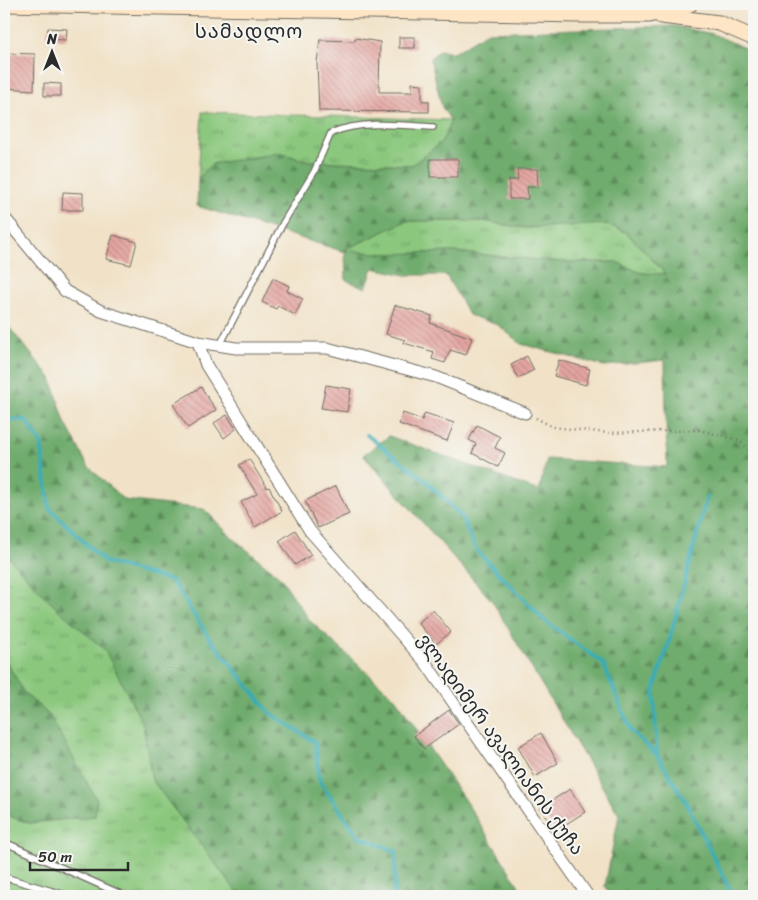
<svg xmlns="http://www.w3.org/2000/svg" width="758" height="900" font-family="Sriracha,'Noto Sans Georgian',sans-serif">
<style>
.grass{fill:url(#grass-tufts);stroke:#5b7a54}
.forest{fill:url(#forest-firs);stroke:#4e6c4c}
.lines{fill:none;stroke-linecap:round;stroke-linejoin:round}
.stream{stroke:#3aacb4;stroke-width:4}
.building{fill:url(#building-back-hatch)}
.service-casing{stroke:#706b62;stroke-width:8}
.minor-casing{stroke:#706b62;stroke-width:13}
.secondary-casing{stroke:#706b62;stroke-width:17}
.path{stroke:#706b62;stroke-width:2.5;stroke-dasharray:1 4;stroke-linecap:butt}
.service{stroke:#fff;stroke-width:5.5}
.minor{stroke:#fff;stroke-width:11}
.secondary{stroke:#fde5c5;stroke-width:15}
.labels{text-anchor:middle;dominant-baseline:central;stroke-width:4;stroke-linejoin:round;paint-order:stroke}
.street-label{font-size:19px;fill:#2b2b2b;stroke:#f6f6f2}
.neighbourhood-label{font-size:20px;letter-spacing:1px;fill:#2b2b2b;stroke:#f6f6f2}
</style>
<defs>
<pattern id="grass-tufts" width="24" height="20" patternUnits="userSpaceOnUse" patternTransform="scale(1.25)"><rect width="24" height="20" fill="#8bc87e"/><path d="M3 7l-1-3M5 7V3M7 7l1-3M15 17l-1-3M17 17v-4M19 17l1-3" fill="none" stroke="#72a367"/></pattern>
<pattern id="forest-firs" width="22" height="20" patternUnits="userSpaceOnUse" patternTransform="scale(1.25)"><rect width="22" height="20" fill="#70ac6d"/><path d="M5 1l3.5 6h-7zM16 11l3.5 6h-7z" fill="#5c8c5a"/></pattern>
<pattern id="building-back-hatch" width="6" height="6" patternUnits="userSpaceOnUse" patternTransform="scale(1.25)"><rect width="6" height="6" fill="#e5a6a1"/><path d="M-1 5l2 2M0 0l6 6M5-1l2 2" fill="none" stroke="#ba8783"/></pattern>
</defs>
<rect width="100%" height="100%" fill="#f6f6f2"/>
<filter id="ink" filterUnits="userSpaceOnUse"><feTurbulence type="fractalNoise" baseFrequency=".02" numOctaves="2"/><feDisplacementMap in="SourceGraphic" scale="10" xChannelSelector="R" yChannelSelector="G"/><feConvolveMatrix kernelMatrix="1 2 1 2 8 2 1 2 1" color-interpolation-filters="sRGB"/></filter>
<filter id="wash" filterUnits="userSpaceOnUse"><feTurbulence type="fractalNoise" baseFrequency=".0096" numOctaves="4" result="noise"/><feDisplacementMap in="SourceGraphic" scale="20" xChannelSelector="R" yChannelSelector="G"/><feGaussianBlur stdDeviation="1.12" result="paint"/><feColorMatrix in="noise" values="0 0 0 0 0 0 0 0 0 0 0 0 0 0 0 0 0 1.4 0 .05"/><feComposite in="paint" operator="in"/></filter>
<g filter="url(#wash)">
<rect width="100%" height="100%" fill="#f1e2c7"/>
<g class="grass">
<path d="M 202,112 L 451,120 L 442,142 L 412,165 L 309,161 L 279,153 L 211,164 L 198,179 Z"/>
<path d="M 406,221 L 483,221 L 524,228 L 607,224 L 627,233 L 667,275 L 641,273 L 616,262 L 561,262 L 453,252 L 387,254 L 342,251 Z"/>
<path d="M 4,547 L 11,560 L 53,605 L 105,650 L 143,724 L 152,780 L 240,896 L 4,896 L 4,814 L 29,823 L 95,816 L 50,716 L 24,693 L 4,657 Z"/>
</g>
<g class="forest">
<path d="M 674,26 L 713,34 L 754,52 L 754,896 L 611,896 L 605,886 L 619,815 L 492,601 L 363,455 L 389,436 L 539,491 L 547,459 L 667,467 L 665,360 L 604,366 L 521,344 L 498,325 L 469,315 L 446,275 L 406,275 L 373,268 L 366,288 L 346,280 L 345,250 L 387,254 L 453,252 L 561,262 L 616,262 L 641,273 L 666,274 L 627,233 L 607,224 L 524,228 L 483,221 L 406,221 L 342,251 L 197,206 L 198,179 L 211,164 L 279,153 L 309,161 L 412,165 L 442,142 L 451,121 L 442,107 L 430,58 L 440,50 L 454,53 L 487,32 Z"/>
<path d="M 4,321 L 51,378 L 65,422 L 88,466 L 124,500 L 204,509 L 234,539 L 281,578 L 310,621 L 396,699 L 472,811 L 525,896 L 240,896 L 152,780 L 143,724 L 105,650 L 53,605 L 11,560 L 4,547 Z"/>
<path d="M 4,657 L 24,693 L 50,716 L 97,800 L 95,816 L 29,823 L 4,814 Z"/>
</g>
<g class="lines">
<g class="stream">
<path d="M 4,419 L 26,420 L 41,443 L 49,508 L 105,562 L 172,581 L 210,639 L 270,713 L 315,742 L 319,780 L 358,836 L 396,851 L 394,895 L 396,896"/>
<path d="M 367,435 L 426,481 L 461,516 L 476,550 L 545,621 L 603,663 L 631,731 L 657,755"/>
<path d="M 707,496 L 670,638 L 654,691 L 657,755 L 686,802 L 733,896"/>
</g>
</g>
<g id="blocks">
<g class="building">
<path d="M 48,28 L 67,29 L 66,40 L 47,39 Z"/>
<rect x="399" y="37" width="16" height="11"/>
<path d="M 355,38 L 380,42 L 379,92 L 412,92 L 412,83 L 422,84 L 422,101 L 429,101 L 429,112 L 319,111 L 317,62 L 320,40 L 355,41 Z"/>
<path d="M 4,53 L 35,54 L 34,90 L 4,88 Z"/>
<path d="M 44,83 L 61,84 L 61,96 L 44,96 Z"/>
<rect x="430" y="159" width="28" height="18"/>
<path d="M 517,169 L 537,169 L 538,187 L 527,187 L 528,199 L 509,199 L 509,180 L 518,180 Z"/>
<path d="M 63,192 L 83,193 L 83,210 L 62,210 Z"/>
<path d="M 113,235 L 137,242 L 131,265 L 106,259 Z"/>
<path d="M 273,278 L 289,286 L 287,291 L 303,299 L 295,315 L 278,306 L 276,309 L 262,302 Z"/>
<path d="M 395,305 L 432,316 L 430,323 L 472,338 L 466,355 L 450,350 L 445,363 L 432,359 L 434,352 L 404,343 L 405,340 L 386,334 Z"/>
<path d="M 527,356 L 534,370 L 518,378 L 511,365 Z"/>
<path d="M 559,360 L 590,369 L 586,385 L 554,376 Z"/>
<path d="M 326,385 L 351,389 L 347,412 L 321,408 Z"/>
<path d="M 201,387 L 216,410 L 188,428 L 173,404 Z"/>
<path d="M 403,413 L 422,420 L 425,413 L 454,423 L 447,441 L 399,424 Z"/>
<path d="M 227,415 L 236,429 L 224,438 L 214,423 Z"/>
<path d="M 477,425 L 500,437 L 495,448 L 505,453 L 498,467 L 472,453 L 476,444 L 469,440 Z"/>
<path d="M 249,459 L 267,488 L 269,487 L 282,511 L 255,527 L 241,502 L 257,494 L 239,465 Z"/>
<path d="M 336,486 L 349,514 L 318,528 L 305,501 Z"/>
<path d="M 295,530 L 311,555 L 295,565 L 279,541 Z"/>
<path d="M 433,610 L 451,632 L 436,644 L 418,623 Z"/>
<path d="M 449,710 L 459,724 L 424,749 L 414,736 Z"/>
<path d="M 541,733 L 558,763 L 535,777 L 518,747 Z"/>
<path d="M 570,789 L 585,812 L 555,831 L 540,808 Z"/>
</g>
</g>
</g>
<g filter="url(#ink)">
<use href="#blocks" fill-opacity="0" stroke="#706b62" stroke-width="1"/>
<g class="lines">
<g class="service-casing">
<g id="service">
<path d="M 220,345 L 283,223 L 314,172 L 331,133 C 361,120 401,125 433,127"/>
<path d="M 4,842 L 125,896"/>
<path d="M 4,877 L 69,896"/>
</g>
</g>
<g class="minor-casing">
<g id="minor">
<path d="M 4,217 L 65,291 L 101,311 L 198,342 L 236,348 L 327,348 L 436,377 L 525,413"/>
<path d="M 198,342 L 206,365 L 310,531 L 425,662 L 588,896"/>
</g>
</g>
<g class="secondary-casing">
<g id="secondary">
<path d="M 4,4 L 579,15 L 649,15 L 690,4"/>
<path d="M 661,16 L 719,23 L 754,38"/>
</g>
</g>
<path class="path" d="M 536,418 L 553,427 L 607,433 L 699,430 L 739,440 L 754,455"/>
<use href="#service" class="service"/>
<use href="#minor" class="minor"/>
<use href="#secondary" class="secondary"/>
</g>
</g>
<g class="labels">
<g class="street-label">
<text transform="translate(501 744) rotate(54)">ვლადიმერ ავალიანის ქუჩა</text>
</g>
<g class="neighbourhood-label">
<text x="249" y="31">სამადლო</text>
</g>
</g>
<rect width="758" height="900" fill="none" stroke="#f6f6f2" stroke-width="20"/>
<g transform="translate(52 52)" stroke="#f6f6f2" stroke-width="4" paint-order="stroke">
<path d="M0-4L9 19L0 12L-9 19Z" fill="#2b2b2b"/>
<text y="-8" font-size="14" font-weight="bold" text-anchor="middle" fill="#2b2b2b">N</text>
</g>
<path d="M30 862v8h98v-8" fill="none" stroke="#2b2b2b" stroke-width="2.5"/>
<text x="38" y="862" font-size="15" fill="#2b2b2b" stroke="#f6f6f2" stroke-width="4" paint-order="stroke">50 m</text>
</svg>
